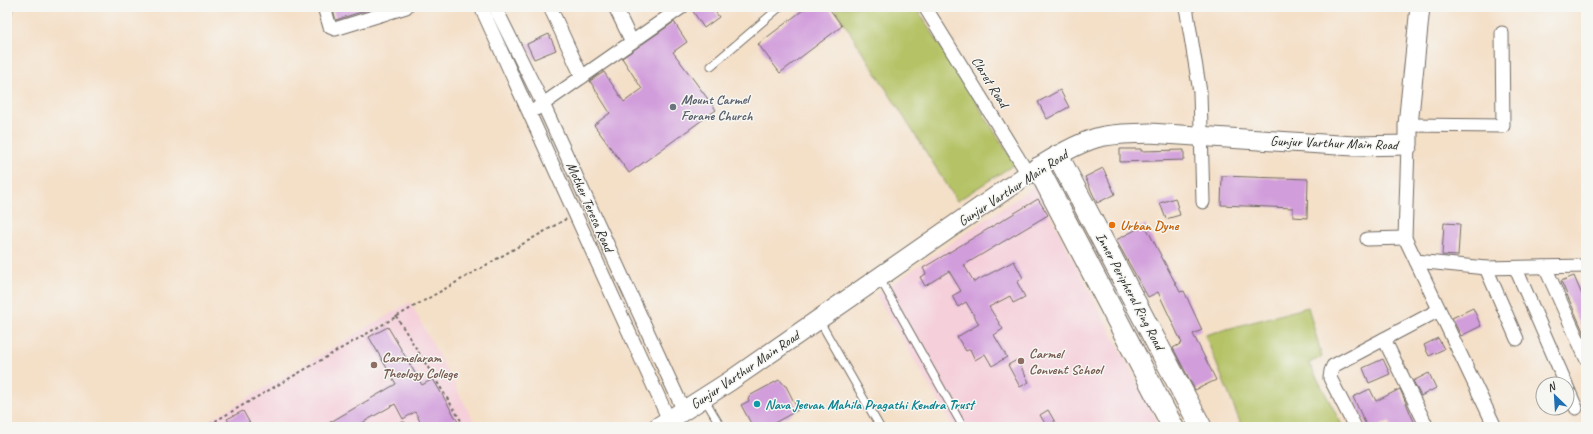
<svg xmlns="http://www.w3.org/2000/svg" width="1593" height="434" font-family="Caveat,sans-serif">
<style>
.built{fill:#f5cfda}
.green{fill:#b5c366;stroke:#707748}
.building{fill:#d19ddb}
.lines{fill:none;stroke-linecap:round;stroke-linejoin:round}
.service-casing{stroke:#716a62;stroke-width:9}
.minor-casing{stroke:#716a62;stroke-width:15}
.secondary-casing{stroke:#716a62;stroke-width:21}
.primary-casing{stroke:#716a62;stroke-width:23}
.path{stroke:#716a62;stroke-width:2;stroke-dasharray:3 3;stroke-linecap:butt}
.service{stroke:#fff;stroke-width:7}
.minor{stroke:#fff;stroke-width:13}
.secondary{stroke:#fff;stroke-width:19}
.primary{stroke:#fff;stroke-width:21}
.worship-dot{fill:#6b7280;stroke:#f6f6f2;stroke-width:1.5}
.food-dot{fill:#e8710a;stroke:#f6f6f2;stroke-width:1.5}
.education-dot{fill:#8d6e63;stroke:#f6f6f2;stroke-width:1.5}
.culture-dot{fill:#0f9aa8;stroke:#f6f6f2;stroke-width:1.5}
.labels{text-anchor:middle;dominant-baseline:central;stroke-width:3;stroke-linejoin:round;paint-order:stroke}
.street-label{font-size:14px;fill:#2b2b2b;stroke:#f6f6f2}
.worship-label{font-size:14px;font-weight:bold;fill:#5b616d;stroke:#f6f6f2;text-anchor:start}
.food-label{font-size:14px;font-weight:bold;fill:#c56008;stroke:#f6f6f2;text-anchor:start}
.education-label{font-size:14px;font-weight:bold;fill:#785e54;stroke:#f6f6f2;text-anchor:start}
.culture-label{font-size:14px;font-weight:bold;fill:#0d838f;stroke:#f6f6f2;text-anchor:start}
</style>
<rect width="100%" height="100%" fill="#f6f6f2"/>
<filter id="ink" filterUnits="userSpaceOnUse"><feTurbulence type="fractalNoise" baseFrequency=".025" numOctaves="2"/><feDisplacementMap in="SourceGraphic" scale="8" xChannelSelector="R" yChannelSelector="G"/><feConvolveMatrix kernelMatrix="1 2 1 2 8 2 1 2 1" color-interpolation-filters="sRGB"/></filter>
<filter id="wash" filterUnits="userSpaceOnUse"><feTurbulence type="fractalNoise" baseFrequency=".012" numOctaves="4" result="noise"/><feDisplacementMap in="SourceGraphic" scale="16" xChannelSelector="R" yChannelSelector="G"/><feGaussianBlur stdDeviation="0.9" result="paint"/><feColorMatrix in="noise" values="0 0 0 0 0 0 0 0 0 0 0 0 0 0 0 0 0 1.4 0 .05"/><feComposite in="paint" operator="in"/></filter>
<g filter="url(#wash)">
<rect width="100%" height="100%" fill="#f4dfc7"/>
<g class="built">
<path d="M 1035,186 L 1160,427 L 954,427 L 876,295 Z"/>
<path d="M 410,302 L 477,427 L 198,427 Z"/>
</g>
<g class="green">
<path d="M 7,7 L 14,7 L 7,36 Z"/>
<path d="M 834,7 L 916,7 L 1015,164 L 957,201 Z"/>
<path d="M 1308,307 L 1322,357 L 1309,363 L 1343,427 L 1242,427 L 1205,335 Z"/>
</g>
<g id="blocks">
<g class="building">
<path d="M 332,7 L 370,7 L 370,9 L 336,20 Z"/>
<path d="M 690,7 L 712,7 L 719,17 L 704,28 Z"/>
<path d="M 807,7 L 828,7 L 842,26 L 780,73 L 758,44 Z"/>
<path d="M 674,22 L 687,42 L 673,52 L 716,110 L 629,173 L 594,125 L 610,113 L 590,81 L 604,72 L 624,102 L 642,89 L 622,58 Z"/>
<path d="M 549,34 L 556,50 L 534,59 L 527,44 Z"/>
<path d="M 1060,90 L 1069,107 L 1047,119 L 1038,102 Z"/>
<path d="M 1120,149 L 1141,149 L 1141,151 L 1184,150 L 1184,160 L 1120,162 Z"/>
<path d="M 1103,168 L 1115,194 L 1097,203 L 1085,177 Z"/>
<path d="M 1222,176 L 1308,179 L 1307,218 L 1293,217 L 1293,208 L 1221,205 Z"/>
<path d="M 1175,198 L 1180,215 L 1166,219 L 1160,203 Z"/>
<path d="M 1038,199 L 1048,215 L 964,265 L 974,282 L 1014,261 L 1023,278 L 1017,282 L 1025,297 L 1013,303 L 1010,296 L 989,307 L 1003,329 L 994,335 L 1007,357 L 992,366 L 985,354 L 975,360 L 970,349 L 966,351 L 957,337 L 979,324 L 966,302 L 958,307 L 952,296 L 961,291 L 949,271 L 925,286 L 920,277 L 926,274 L 923,268 Z"/>
<path d="M 1444,223 L 1460,224 L 1458,256 L 1442,255 Z"/>
<path d="M 1145,225 L 1180,292 L 1184,291 L 1202,330 L 1193,334 L 1216,380 L 1195,390 L 1173,348 L 1182,343 L 1158,292 L 1148,297 L 1116,240 Z"/>
<path d="M 1574,276 L 1586,304 L 1586,338 L 1561,281 Z"/>
<path d="M 1473,308 L 1481,326 L 1461,336 L 1452,318 Z"/>
<path d="M 388,327 L 422,385 L 433,379 L 461,427 L 423,427 L 415,412 L 403,419 L 395,404 L 355,427 L 322,427 L 396,384 L 369,337 Z"/>
<path d="M 1438,338 L 1444,349 L 1429,356 L 1424,345 Z"/>
<path d="M 1383,359 L 1390,374 L 1369,383 L 1363,368 Z"/>
<path d="M 1017,360 L 1029,382 L 1020,387 L 1008,365 Z"/>
<path d="M 1429,373 L 1436,388 L 1421,396 L 1413,381 Z"/>
<path d="M 779,380 L 781,381 L 785,386 L 786,386 L 798,410 L 767,427 L 753,427 L 741,405 L 749,401 L 748,399 L 751,395 Z"/>
<path d="M 1370,389 L 1376,401 L 1400,389 L 1415,424 L 1409,427 L 1392,427 L 1389,421 L 1378,427 L 1367,427 L 1353,397 Z"/>
<path d="M 1048,410 L 1055,422 L 1047,427 L 1040,415 Z"/>
<path d="M 243,411 L 252,427 L 232,427 L 227,419 Z"/>
</g>
</g>
</g>
<g filter="url(#ink)">
<use href="#blocks" fill-opacity="0" stroke="#716a62" stroke-width="1"/>
<g class="lines">
<g class="service-casing">
<g id="service">
<path d="M 711,66 L 780,7"/>
<path d="M 880,279 L 963,427"/>
<path d="M 819,320 L 880,427"/>
<path d="M 704,398 L 721,427"/>
<path d="M 403,426 L 403,427"/>
</g>
</g>
<g class="minor-casing">
<g id="minor">
<path d="M 324,7 L 330,27 L 335,29 L 406,7"/>
<path d="M 481,7 L 669,420"/>
<path d="M 495,7 L 543,104 L 684,411"/>
<path d="M 550,7 L 582,77"/>
<path d="M 615,7 L 632,42"/>
<path d="M 925,7 L 1028,174"/>
<path d="M 1186,7 L 1200,92 L 1203,202"/>
<path d="M 536,109 L 682,7"/>
<path d="M 1408,125 L 1503,126 L 1502,33"/>
<path d="M 1408,145 L 1405,238 L 1416,261 L 1486,268 L 1586,266"/>
<path d="M 1367,239 L 1405,238"/>
<path d="M 1416,261 L 1495,427"/>
<path d="M 1545,267 L 1586,358"/>
<path d="M 1486,268 L 1517,339"/>
<path d="M 1516,269 L 1566,384"/>
<path d="M 1384,339 L 1427,427"/>
<path d="M 1567,387 L 1576,408"/>
<path d="M 1355,427 L 1330,378 L 1331,371 L 1333,366 L 1439,310"/>
</g>
</g>
<g class="secondary-casing">
<path id="secondary" d="M 658,427 L 730,381 L 1028,174 C 1049,160 1073,145 1096,138 C 1113,133 1132,134 1149,133 L 1354,146 L 1408,145 L 1408,125 L 1420,7"/>
</g>
<g class="primary-casing">
<g id="primary">
<path d="M 1058,156 L 1201,427"/>
<path d="M 1038,168 L 1173,427"/>
</g>
</g>
<g class="path">
<path d="M 396,316 L 465,427"/>
<path d="M 210,424 L 566,219"/>
</g>
<use href="#service" class="service"/>
<use href="#minor" class="minor"/>
<use href="#secondary" class="secondary"/>
<use href="#primary" class="primary"/>
</g>
</g>
<circle class="worship-dot" cx="673" cy="107" r="4"/>
<circle class="food-dot" cx="1112" cy="225" r="4"/>
<g class="education-dot">
<circle cx="1021" cy="361" r="4"/>
<circle cx="374" cy="365" r="4"/>
</g>
<circle class="culture-dot" cx="757" cy="404" r="4"/>
<g class="labels">
<g class="street-label">
<text transform="translate(990 82) rotate(58)">Claret Road</text>
<text transform="translate(1334 143) rotate(2)">Gunjur Varthur Main Road</text>
<text transform="translate(1013 188) rotate(-33)">Gunjur Varthur Main Road</text>
<text transform="translate(590 207) rotate(66)">Mother Teresa Road</text>
<text transform="translate(1130 291) rotate(62)">Inner Peripheral Ring Road</text>
<text transform="translate(745 370) rotate(-34)">Gunjur Varthur Main Road</text>
</g>
<g class="worship-label">
<text x="681" y="99">Mount Carmel<tspan x="681" dy="16">Forane Church</tspan></text>
</g>
<g class="food-label">
<text x="1120" y="225">Urban Dyne</text>
</g>
<g class="education-label">
<text x="1029" y="353">Carmel<tspan x="1029" dy="16">Convent School</tspan></text>
<text x="382" y="357">Carmelaram<tspan x="382" dy="16">Theology College</tspan></text>
</g>
<g class="culture-label">
<text x="765" y="404">Nava Jeevan Mahila Pragathi Kendra Trust</text>
</g>
</g>
<rect width="1593" height="434" fill="none" stroke="#f6f6f2" stroke-width="24"/>
<g transform="translate(1555 396) rotate(335)"><circle r="19" fill="#f6f6f2" stroke="#a5a5a2"/>
<path d="M0-3L7 15L0 10L-7 15Z" fill="#1f6fb2"/>
<text y="-6" font-size="11" font-weight="bold" text-anchor="middle" fill="#2b2b2b">N</text>
</g>
</svg>
